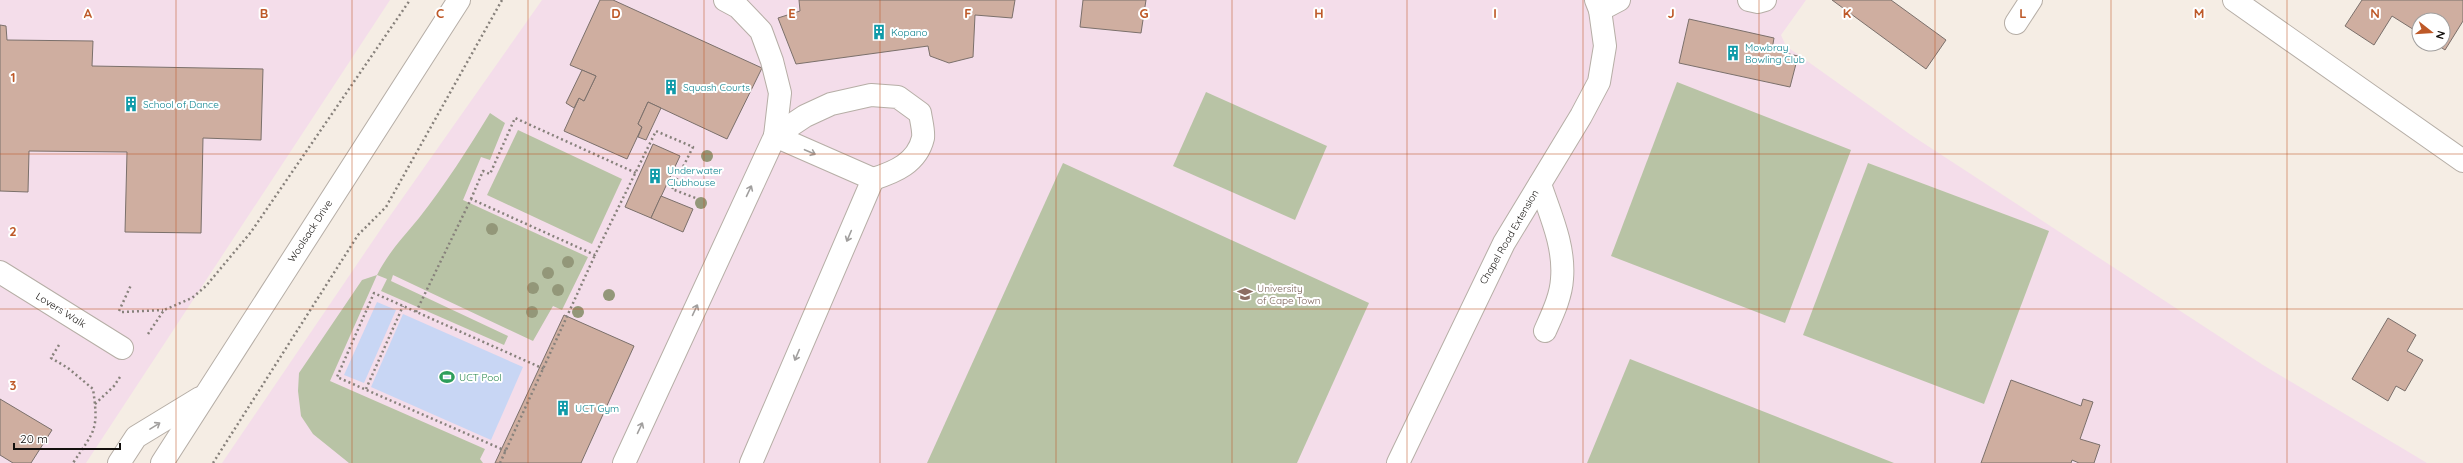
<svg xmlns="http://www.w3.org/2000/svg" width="2463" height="463" font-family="Quicksand,sans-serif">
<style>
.education{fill:#f4ddea}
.green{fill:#b8c3a5}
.water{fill:#c8d6f4}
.building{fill:#cfaea0;stroke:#7b706b}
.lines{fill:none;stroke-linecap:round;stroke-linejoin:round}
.minor-casing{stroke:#b6aea6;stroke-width:24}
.major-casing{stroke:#b6aea6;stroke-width:24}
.path{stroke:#87817b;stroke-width:2.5;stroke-dasharray:2 3;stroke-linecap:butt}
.minor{stroke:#fff;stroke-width:22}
.major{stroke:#fff;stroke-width:22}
.tree{fill:#939779}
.oneway{stroke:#a19f9e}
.grid{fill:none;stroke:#be5928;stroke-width:1;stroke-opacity:0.55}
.labels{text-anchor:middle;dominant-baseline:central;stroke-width:4;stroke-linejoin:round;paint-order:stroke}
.culture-label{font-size:10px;fill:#0d838f;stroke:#fff;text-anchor:start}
.street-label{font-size:10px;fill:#13100d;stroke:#fff}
.education-label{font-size:10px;fill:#785e54;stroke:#fff;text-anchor:start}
.leisure-label{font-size:10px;fill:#27864d;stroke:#fff;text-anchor:start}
.grid-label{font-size:13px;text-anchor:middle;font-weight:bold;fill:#be5928;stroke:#fff;stroke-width:4;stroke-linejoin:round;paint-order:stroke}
</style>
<rect width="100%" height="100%" fill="#f5ede4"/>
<g class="education">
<path d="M 0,0 L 390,0 L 86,463 L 0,463 Z"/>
<path d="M 542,0 L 1806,0 L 1781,35 L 1786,46 L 1911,135 L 2263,365 L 2427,463 L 222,463 L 385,223 Z"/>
</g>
<g class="green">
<path d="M 1677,82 L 1851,150 L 1785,323 L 1611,256 Z"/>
<path d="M 1206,92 L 1327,146 L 1295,220 L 1173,166 Z"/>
<path d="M 490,113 L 505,123 L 490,160 L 481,157 L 463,200 L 588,257 L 562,310 L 553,306 L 533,341 L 393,275 L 391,281 L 508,336 L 504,345 L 381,291 L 387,279 L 377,275 L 330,381 L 485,449 L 480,459 L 483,463 L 349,463 L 313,434 L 301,416 L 298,391 L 299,373 L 362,280 L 377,275 C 390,250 402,239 419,218 C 445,185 468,149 490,113 Z"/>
<path d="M 518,130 L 622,179 L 592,244 L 487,195 Z"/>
<path d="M 1063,163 L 1369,303 L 1297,463 L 927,463 Z"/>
<path d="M 1868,163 L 2049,231 L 1984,404 L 1803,335 Z"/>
<path d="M 1630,359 L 1894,463 L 1587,463 Z"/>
</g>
<g class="water">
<path d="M 377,302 L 396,310 L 364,383 L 344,375 Z"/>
<path d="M 403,314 L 523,367 L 491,440 L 371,387 Z"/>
</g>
<g class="building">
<path d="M 600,0 L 613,0 L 762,68 L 727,139 L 648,102 L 638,124 L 642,127 L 627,159 L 564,131 L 579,98 L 584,101 L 596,76 L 570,65 Z"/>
<path d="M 799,0 L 1015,0 L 1012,18 L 975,15 L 973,57 L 949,63 L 930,56 L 928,46 L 796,64 L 778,18 L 800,11 Z"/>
<path d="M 1083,0 L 1146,0 L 1141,33 L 1080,27 Z"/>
<path d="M 1832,0 L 1891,0 L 1946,40 L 1926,69 Z"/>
<path d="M 2362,0 L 2463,0 L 2463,21 L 2445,50 L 2436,44 L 2443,44 L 2443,20 L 2419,20 L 2419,33 L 2392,16 L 2374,45 L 2345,26 Z"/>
<path d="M 1689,19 L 1774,38 L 1772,50 L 1798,56 L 1790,87 L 1679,63 Z"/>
<path d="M 0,25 L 6,26 L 7,40 L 93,41 L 92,66 L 263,69 L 261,140 L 203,138 L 201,233 L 125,232 L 127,152 L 29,151 L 28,192 L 0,191 Z"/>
<path d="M 582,70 L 596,76 L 584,101 L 579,98 L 574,108 L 566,103 Z"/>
<path d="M 648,102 L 661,108 L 646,140 L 638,137 L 642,127 L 638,124 Z"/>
<path d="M 653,144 L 680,156 L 651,218 L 625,207 Z"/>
<path d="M 661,196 L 693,209 L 683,232 L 651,218 Z"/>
<path d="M 564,315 L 634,346 L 581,463 L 495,463 Z"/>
<path d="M 2388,318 L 2416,335 L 2407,351 L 2423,360 L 2405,391 L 2396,386 L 2388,401 L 2352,379 Z"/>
<path d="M 2011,380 L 2081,406 L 2083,399 L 2093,402 L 2080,439 L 2100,445 L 2094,463 L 2079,463 L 2072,460 L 2071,463 L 1981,463 Z"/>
<path d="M 0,399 L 52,430 L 31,463 L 13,463 L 0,455 Z"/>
</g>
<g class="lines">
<g class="minor-casing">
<g id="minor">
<path d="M 1749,0 L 1758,2 L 1765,0"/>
<path d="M 2234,0 L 2463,161"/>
<path d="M 1600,10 L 1619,0"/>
<path d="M 2016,23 L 2031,0"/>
<path d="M 775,136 L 805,116 L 831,104 L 871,95 L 898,97 L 920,113 C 921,120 924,131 923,138 C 917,163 895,172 873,179"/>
<path d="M 1540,184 C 1550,214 1565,246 1562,279 C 1561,297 1552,315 1545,331"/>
<path d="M 0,272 L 122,348"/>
<path d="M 624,463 L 775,136 L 780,93 L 772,61 L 761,31 L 738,7 L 725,0"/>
<path d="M 751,463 L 873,179 L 775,136"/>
<path d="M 1398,463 L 1504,243 L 1581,116 L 1599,82 L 1605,46 L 1600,10 L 1596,0"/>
</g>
</g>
<g class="major-casing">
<g id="major">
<path d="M 119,463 L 136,437 L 200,398"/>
<path d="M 162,463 L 459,0"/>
</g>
</g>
<g class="path">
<path d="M 471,199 L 483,171 L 490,174 L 515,118 L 636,173"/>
<path d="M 119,311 L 131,285"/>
<path d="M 122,312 L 163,310"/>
<path d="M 416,312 L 471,199 L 595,255 L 656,131 L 693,147 L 672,189 L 698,199"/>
<path d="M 148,334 L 164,310 L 192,298 L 206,286 L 251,232 L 410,0"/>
<path d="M 59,345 L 51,358 L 68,368 L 93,389 C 99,430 95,430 73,463"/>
<path d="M 366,389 L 403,306"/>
<path d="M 95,404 L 114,386 L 120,377"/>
<path d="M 506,451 L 337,377 L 374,293 L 544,369"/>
<path d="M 213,463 L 358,235 L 386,207 L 502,0"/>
<path d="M 500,463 L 595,255"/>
</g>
<use href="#minor" class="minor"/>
<use href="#major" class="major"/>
</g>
<g class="tree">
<circle cx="707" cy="156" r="6"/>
<circle cx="701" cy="203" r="6"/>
<circle cx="492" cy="229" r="6"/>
<circle cx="568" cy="262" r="6"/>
<circle cx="548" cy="273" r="6"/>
<circle cx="533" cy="288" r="6"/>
<circle cx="558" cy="290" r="6"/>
<circle cx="609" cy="295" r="6"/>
<circle cx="532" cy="312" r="6"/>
<circle cx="578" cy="312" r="6"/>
</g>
<defs><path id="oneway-shaft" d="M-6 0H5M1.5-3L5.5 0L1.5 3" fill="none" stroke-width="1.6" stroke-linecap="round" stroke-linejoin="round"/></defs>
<g class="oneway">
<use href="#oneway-shaft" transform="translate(810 152) rotate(23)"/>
<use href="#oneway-shaft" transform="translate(749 191) rotate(-65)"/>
<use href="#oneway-shaft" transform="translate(849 236) rotate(113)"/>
<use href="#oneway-shaft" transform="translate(695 310) rotate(-65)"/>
<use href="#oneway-shaft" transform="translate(797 355) rotate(113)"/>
<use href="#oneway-shaft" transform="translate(155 426) rotate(-32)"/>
<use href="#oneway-shaft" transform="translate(640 428) rotate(-65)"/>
</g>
<path class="grid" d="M 176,0 L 176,463M 352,0 L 352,463M 528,0 L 528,463M 704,0 L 704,463M 880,0 L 880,463M 1056,0 L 1056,463M 1232,0 L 1232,463M 1407,0 L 1407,463M 1583,0 L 1583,463M 1759,0 L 1759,463M 1935,0 L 1935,463M 2111,0 L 2111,463M 2287,0 L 2287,463M 0,154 L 2463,154M 0,309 L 2463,309"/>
<defs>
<g id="building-bare" transform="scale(1.2)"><path d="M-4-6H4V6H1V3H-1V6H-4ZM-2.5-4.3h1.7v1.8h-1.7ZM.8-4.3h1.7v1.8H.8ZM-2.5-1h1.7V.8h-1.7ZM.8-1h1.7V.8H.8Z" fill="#0f9aa8" stroke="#fff" stroke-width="2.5" paint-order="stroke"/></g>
<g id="university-bare" transform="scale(1.2)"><path d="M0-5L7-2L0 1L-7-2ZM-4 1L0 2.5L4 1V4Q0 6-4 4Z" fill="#8d6e63" stroke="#fff" stroke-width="2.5" paint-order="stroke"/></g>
<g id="stadium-bare" transform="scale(1.2)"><path d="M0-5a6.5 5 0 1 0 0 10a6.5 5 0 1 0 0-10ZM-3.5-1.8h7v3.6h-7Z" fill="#2e9e5b" stroke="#fff" stroke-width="2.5" paint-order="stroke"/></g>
</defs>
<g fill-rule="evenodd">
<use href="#building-bare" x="879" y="32"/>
<use href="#building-bare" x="1733" y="53"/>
<use href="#building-bare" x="671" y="87"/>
<use href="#building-bare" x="131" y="104"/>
<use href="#building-bare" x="655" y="176"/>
<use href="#university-bare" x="1245" y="294"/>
<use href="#stadium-bare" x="447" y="377"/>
<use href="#building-bare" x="563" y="408"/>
</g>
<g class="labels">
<g class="culture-label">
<text x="891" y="32">Kopano</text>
<text x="1745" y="47">Mowbray<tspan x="1745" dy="12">Bowling Club</tspan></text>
<text x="683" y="87">Squash Courts</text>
<text x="143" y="104">School of Dance</text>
<text x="667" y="170">Underwater<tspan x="667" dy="12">Clubhouse</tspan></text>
<text x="575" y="408">UCT Gym</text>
</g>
<g class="street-label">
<text transform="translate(310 231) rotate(-57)">Woolsack Drive</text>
<text transform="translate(1509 237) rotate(-60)">Chapel Road Extension</text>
<text transform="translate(61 310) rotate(32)">Lovers Walk</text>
</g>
<g class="education-label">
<text x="1257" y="288">University<tspan x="1257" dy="12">of Cape Town</tspan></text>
</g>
<g class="leisure-label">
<text x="459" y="377">UCT Pool</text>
</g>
</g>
<g class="grid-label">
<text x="88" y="18">A</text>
<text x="264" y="18">B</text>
<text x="440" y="18">C</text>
<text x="616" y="18">D</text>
<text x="792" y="18">E</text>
<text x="968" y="18">F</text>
<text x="1144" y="18">G</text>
<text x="1319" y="18">H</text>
<text x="1495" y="18">I</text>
<text x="1671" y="18">J</text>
<text x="1847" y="18">K</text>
<text x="2023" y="18">L</text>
<text x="2199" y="18">M</text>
<text x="2375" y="18">N</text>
<text x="13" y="82">1</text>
<text x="13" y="236">2</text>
<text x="13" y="390">3</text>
</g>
<g transform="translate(2431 32) rotate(107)"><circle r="19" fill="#ffffff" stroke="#a19f9e"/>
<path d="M0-3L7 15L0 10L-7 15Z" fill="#be5928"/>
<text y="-6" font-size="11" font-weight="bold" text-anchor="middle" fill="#13100d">N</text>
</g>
<path d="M14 443v6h106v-6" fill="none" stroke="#13100d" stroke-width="2"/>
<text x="20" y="443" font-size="12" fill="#13100d" stroke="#ffffff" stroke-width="3" paint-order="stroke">20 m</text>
</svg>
